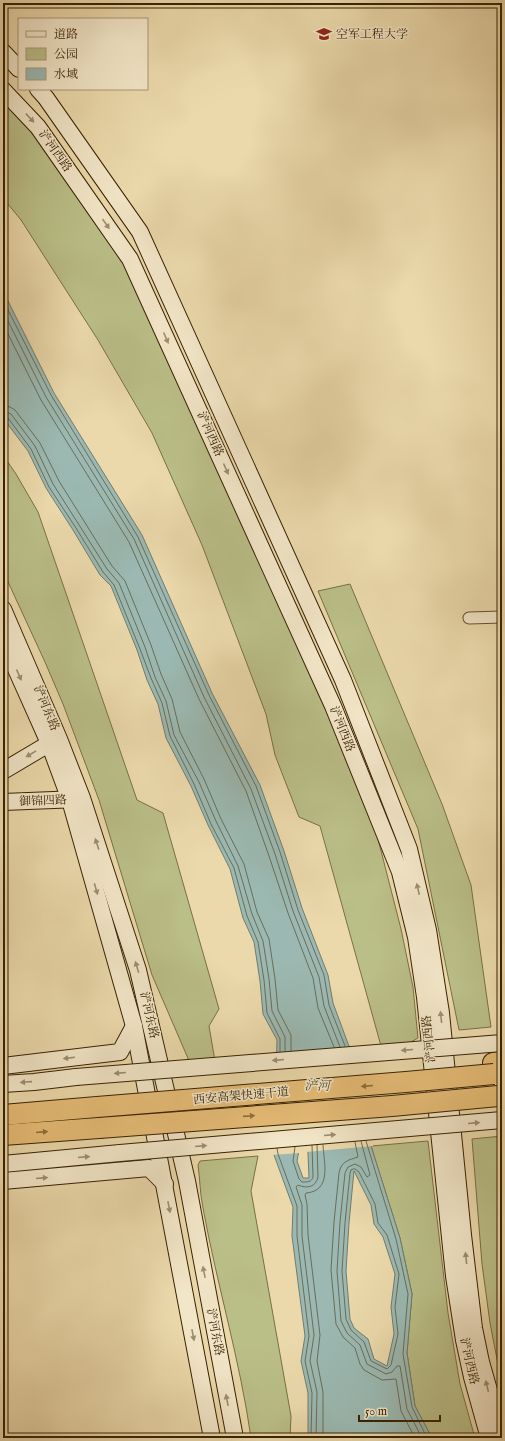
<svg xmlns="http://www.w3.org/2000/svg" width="505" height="1441" font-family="'IM FELL English','Noto Serif SC',serif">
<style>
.green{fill:#babe87;stroke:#797044}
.water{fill:#9bb9b2;stroke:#737c6b;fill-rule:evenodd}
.pier{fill:#ebd9ab}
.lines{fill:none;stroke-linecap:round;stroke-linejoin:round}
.shore{stroke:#6a6d59;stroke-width:1}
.street-casing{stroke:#654f2b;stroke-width:13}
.secondary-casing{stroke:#382100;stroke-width:18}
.highway-casing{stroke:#382100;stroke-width:22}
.street{stroke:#f2e6c8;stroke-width:11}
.secondary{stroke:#f2e6c8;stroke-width:16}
.highway{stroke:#e6bc76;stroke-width:20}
.secondary-bridge-casing{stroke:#382100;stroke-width:18;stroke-linecap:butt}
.highway-bridge-casing{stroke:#382100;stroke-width:22;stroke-linecap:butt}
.secondary-bridge{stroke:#f2e6c8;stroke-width:16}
.highway-bridge{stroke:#e6bc76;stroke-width:20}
.oneway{fill:#9e8d6e}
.oneway2{fill:#8f6e3b}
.labels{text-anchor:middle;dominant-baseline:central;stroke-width:3;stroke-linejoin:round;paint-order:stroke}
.poi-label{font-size:12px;fill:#382100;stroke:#f2e6c8;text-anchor:start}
.street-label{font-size:12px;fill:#382100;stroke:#f2e6c8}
.water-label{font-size:13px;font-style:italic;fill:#564f35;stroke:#f2e6c8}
</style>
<rect width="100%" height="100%" fill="#ebd9ab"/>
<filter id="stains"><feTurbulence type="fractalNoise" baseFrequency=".005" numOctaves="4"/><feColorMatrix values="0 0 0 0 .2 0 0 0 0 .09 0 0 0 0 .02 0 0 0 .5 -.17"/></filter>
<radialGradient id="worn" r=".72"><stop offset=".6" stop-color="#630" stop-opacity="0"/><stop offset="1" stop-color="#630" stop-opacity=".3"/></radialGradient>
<g class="green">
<path d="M 3,101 L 66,171 L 103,218 L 355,770 L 377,835 L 401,929 L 413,987 L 418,1038 L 409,1043 L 381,1046 L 320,826 L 299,817 L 275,755 L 266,714 L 202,545 L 152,433 L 98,340 L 21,220 L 3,198 Z"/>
<path d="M 3,455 L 16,474 L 38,512 L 137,800 L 163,813 L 219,1009 L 209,1026 L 215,1061 L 190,1063 L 152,975 L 99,800 L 63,704 L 45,662 L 3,571 Z"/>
<path d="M 350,584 L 442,804 L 471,885 L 491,1027 L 459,1030 L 418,829 L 318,591 Z"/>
<path d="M 502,1136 L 502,1385 L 490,1323 L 482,1264 L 472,1139 Z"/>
<path d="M 428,1141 L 448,1313 L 460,1384 L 475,1438 L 432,1438 L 415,1406 L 407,1353 L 412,1294 L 400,1238 L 371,1146 Z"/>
<path d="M 258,1156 L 251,1191 L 291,1416 L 290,1438 L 251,1438 C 240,1360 217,1285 203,1208 C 200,1194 200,1179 198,1165 L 200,1161 Z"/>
</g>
<path class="water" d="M 3,291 L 54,393 L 142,535 L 212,693 L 260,785 L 284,851 L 302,908 L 328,975 L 333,1003 L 350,1049 L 371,1146 L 400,1238 L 412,1294 L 407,1353 L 415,1406 L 432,1438 L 308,1438 L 308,1393 L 301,1361 L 305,1336 L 292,1236 L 293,1207 L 274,1155 L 277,1040 L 263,1014 L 260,981 L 254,942 L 243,918 L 230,869 L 208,825 L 191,786 L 166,738 L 158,704 L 147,680 L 137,650 L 111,586 L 100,575 L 73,530 L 46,488 L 28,451 L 3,418 ZM 303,1128 L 307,1128 L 309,1178 L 303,1178 L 297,1161 ZM 354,1171 L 371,1205 L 374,1224 L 383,1237 L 395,1274 L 391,1307 L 394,1334 L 387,1366 L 374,1359 L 368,1339 L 354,1328 L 350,1319 L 346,1271 L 349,1223 Z"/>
<path class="pier" d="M 352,1049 L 359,1068 L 368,1119 L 368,1125 L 373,1146 L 306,1152 L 304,1130 L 300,1153 L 272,1155 L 269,1122 L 274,1056 Z"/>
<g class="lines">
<g class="shore">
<path d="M 3,300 L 51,395 L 138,537 L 209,695 L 256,786 L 280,852 L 298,910 L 324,975 L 329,1005 L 345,1046"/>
<path d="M 3,311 L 46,397 L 134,539 L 204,697 L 251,789 L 275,854 L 293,911 L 319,977 L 324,1006 L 340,1047"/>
<path d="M 3,324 L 41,400 L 129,542 L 199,699 L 246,791 L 269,856 L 288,913 L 313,978 L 318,1008 L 334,1047"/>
<path d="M 3,405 L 10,407 L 15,410 L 40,443 L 59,481 L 112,566 L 125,581 L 151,645 L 161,674 L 172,699 L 180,732 L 204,779 L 221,819 L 244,864 L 257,912 L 269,939 L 275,979 L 278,1010 L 291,1035 L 291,1051"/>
<path d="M 3,411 L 11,414 L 35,446 L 53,484 L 107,569 L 119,583 L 145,647 L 155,677 L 166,701 L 174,735 L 199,782 L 216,821 L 238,866 L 252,914 L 263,941 L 269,979 L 272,1011 L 285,1037 L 285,1051"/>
<path d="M 3,416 L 8,418 L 31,449 L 49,487 L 76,528 L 103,572 L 114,585 L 140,649 L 151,678 L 162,703 L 170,736 L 194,784 L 211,824 L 234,868 L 247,916 L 258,942 L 264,980 L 267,1013 L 280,1039 L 280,1052"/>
<path d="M 361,1141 L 370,1175 L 367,1177 L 361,1167 L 355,1164 L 348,1167 L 345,1173 L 340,1222 L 337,1271 L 341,1321 L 347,1333 L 360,1345 L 367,1364 L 386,1374 L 392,1372 L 397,1366 L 400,1366 L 407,1409 L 422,1438"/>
<path d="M 366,1141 L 396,1239 L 408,1294 L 403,1354 L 412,1407 L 427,1438"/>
<path d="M 355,1142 L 358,1157 C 349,1160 341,1161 339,1173 L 334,1222 L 331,1270 L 336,1324 L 343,1337 L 355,1348 L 360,1364 L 364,1370 L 382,1380 L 396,1379 L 401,1411 L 415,1438"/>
<path d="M 295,1147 L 293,1161 L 299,1179 L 302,1182 C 307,1182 312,1182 313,1177 L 312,1145"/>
<path d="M 277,1148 L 278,1154 L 297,1206 L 297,1236 L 309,1336 L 305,1361 L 312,1393 L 311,1438"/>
<path d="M 355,1169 L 359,1172 L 375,1204 L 378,1223 L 387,1235 L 399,1274 L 395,1307 L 398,1334 L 391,1365 L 387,1369 L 371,1361 L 364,1342 L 351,1330 L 346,1319 L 342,1271 L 345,1223 L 350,1173 L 351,1170 Z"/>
<path d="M 316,1438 L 317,1392 L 310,1361 L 314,1335 L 302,1236 L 302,1205 L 296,1187 L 298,1185 C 307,1189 316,1187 318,1177 L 317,1145"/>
<path d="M 323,1438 L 323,1392 L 317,1361 L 320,1335 L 308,1235 L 307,1204 L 305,1195 L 306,1193 C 332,1191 324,1163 323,1145"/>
</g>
<g class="street-casing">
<path id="street" d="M 469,618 L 502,617"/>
</g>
<g class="secondary-casing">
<g id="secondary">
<path d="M 3,52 L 19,69"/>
<path d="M 38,89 L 46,98 L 140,232 L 343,680 L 409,849 L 428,930 L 441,1013 L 463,1235 L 474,1328 L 481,1362 L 502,1436"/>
<path d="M 3,90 L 38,127 L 130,259 L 333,706 L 400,872 L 416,937 L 425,997 L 454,1276 L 464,1340 L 472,1377 L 489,1438"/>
<path d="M 3,609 L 59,739 L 82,798 L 138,970 L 187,1181 L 235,1438"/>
<path d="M 3,640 L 49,743 L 70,800 L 134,1026 L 212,1438"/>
<path d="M 3,771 L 57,739"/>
<path d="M 3,802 L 79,799"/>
<path d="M 3,1066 L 120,1052 L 134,1026"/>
<path d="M 3,1084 L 34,1082 L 76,1077"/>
<path d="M 3,1164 L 120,1153"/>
<path d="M 3,1181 L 149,1168 L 165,1184"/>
</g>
</g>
<g class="highway-casing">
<g id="highway">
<path d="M 493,1063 L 502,1061"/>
<path d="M 3,1115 L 97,1107"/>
<path d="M 3,1135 L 99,1128"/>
</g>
</g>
<use href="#street" class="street"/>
<use href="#secondary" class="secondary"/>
<use href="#highway" class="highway"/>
<g class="secondary-bridge-casing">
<g id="secondary-bridge">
<path d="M 76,1077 L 502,1043"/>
<path d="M 120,1153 L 502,1120"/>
</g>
</g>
<g class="highway-bridge-casing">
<g id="highway-bridge">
<path d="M 97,1107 L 406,1082 L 494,1074"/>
<path d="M 99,1128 L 392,1106 L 498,1096"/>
</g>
</g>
<use href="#secondary-bridge" class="secondary-bridge"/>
<use href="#highway-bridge" class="highway-bridge"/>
</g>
<defs><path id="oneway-solid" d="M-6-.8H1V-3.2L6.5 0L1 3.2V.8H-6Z"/></defs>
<g class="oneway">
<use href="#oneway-solid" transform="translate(30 118) rotate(47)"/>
<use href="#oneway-solid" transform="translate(106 224) rotate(55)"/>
<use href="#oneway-solid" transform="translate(166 338) rotate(66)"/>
<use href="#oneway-solid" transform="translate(226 469) rotate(66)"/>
<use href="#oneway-solid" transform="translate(19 675) rotate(66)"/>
<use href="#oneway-solid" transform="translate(31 754) rotate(149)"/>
<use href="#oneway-solid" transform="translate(97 844) rotate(-108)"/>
<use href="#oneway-solid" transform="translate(96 889) rotate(74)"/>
<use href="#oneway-solid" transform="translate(418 889) rotate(-103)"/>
<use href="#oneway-solid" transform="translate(137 967) rotate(-107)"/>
<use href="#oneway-solid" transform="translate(441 1017) rotate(-96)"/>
<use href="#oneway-solid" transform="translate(407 1050) rotate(175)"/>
<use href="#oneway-solid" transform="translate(69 1058) rotate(173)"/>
<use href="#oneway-solid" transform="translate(278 1060) rotate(175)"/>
<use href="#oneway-solid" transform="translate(120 1073) rotate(175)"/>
<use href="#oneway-solid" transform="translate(26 1082) rotate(176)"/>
<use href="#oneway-solid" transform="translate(474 1123) rotate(-5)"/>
<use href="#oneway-solid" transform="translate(330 1135) rotate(-5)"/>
<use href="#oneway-solid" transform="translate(201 1146) rotate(-5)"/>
<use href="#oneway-solid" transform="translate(84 1157) rotate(-5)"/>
<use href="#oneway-solid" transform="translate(42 1178) rotate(-5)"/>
<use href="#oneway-solid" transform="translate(169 1207) rotate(79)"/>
<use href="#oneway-solid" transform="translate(466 1258) rotate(-96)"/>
<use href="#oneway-solid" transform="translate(204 1272) rotate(-101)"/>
<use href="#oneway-solid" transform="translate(193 1335) rotate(79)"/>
<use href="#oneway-solid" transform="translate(487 1386) rotate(-104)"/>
<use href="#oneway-solid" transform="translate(227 1400) rotate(-101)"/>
</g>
<g class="oneway2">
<use href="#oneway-solid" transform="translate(367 1086) rotate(175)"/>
<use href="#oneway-solid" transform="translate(249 1116) rotate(-4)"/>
<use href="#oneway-solid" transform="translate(42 1132) rotate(-5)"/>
</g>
<defs>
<g id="university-bare" transform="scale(1.2)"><path d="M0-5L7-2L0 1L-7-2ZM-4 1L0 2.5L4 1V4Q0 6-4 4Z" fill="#8f2418" stroke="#f2e6c8" stroke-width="2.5" paint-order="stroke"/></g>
</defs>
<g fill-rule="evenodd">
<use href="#university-bare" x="324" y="34"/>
</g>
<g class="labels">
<g class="poi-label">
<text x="336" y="34">空军工程大学</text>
</g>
<g class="street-label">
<text transform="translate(55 151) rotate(55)">浐河西路</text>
<text transform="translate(210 434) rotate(66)">浐河西路</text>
<text transform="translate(46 708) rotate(67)">浐河东路</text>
<text transform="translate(342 729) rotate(68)">浐河西路</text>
<text transform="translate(43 801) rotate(-2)">御锦四路</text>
<text transform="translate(149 1015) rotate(77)">浐河东路</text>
<text transform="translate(429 1039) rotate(-96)">浐河西路</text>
<text transform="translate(241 1096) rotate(-5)">西安高架快速干道</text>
<text transform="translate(215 1332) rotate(79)">浐河东路</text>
<text transform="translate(469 1361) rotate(77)">浐河西路</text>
</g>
<g class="water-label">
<text x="317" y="1086">浐河</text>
</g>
</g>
<rect width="505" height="1441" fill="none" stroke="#ebd9ab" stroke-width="16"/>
<rect x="4" y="4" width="497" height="1433" fill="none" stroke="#382100" stroke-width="2"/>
<rect x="8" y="8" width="489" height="1425" fill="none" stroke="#382100"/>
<rect x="18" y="18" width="130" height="72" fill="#f2e6c8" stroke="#a89778"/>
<rect x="26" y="31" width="20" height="6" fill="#f2e6c8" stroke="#a89778"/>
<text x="54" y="38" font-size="12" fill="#382100">道路</text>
<rect x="26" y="48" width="20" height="12" fill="#babe87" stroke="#a89778"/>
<text x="54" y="58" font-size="12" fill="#382100">公园</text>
<rect x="26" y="68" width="20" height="12" fill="#9bb9b2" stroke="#a89778"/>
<text x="54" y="78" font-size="12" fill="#382100">水域</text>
<path d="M359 1415v6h81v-6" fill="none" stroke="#382100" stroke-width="2"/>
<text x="365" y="1415" font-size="12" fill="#382100" stroke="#f2e6c8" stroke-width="3" paint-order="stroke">50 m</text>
<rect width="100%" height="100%" filter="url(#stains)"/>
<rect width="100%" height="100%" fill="url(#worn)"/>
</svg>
